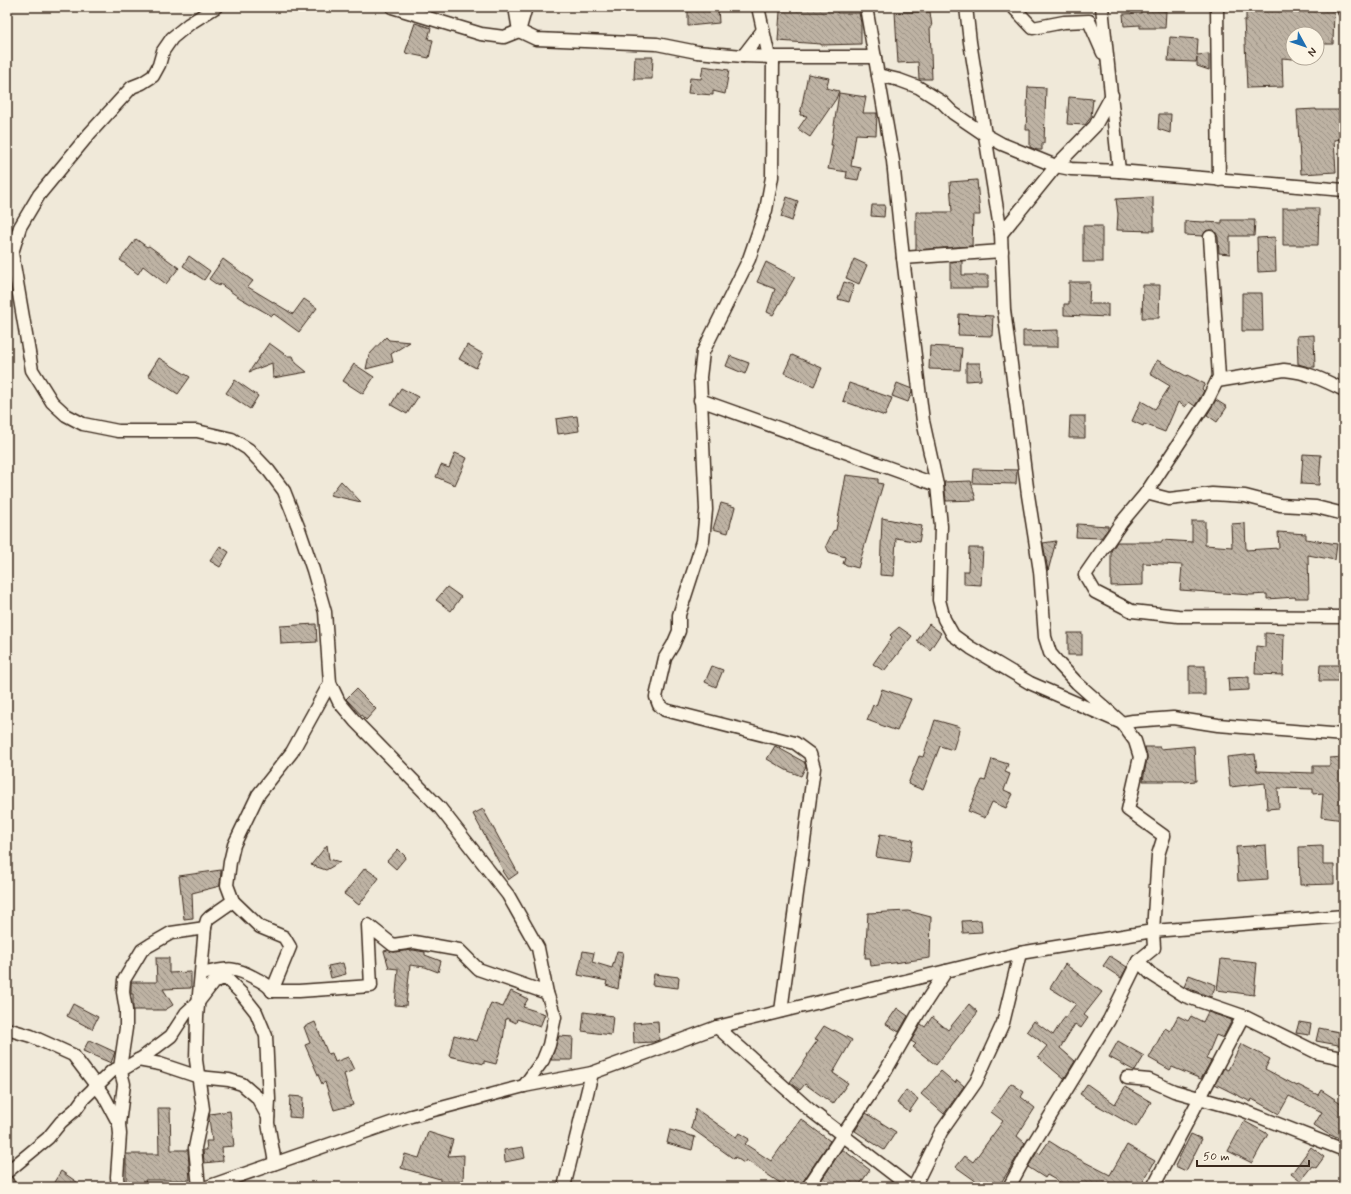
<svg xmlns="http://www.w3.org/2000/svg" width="1351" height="1194" font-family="Mynerve,sans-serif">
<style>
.building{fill:url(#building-back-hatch);stroke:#3b2a1e}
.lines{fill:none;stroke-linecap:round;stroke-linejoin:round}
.minor-casing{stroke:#3b2a1e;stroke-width:15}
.minor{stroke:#fcf5e5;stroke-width:12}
</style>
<defs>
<pattern id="building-back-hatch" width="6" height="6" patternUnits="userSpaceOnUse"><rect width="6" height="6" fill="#beb3a4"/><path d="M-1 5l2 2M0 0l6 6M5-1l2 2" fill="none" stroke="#9c9285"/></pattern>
</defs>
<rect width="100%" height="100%" fill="#f0e9d9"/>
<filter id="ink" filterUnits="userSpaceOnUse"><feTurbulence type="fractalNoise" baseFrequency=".025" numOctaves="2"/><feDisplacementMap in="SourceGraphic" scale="8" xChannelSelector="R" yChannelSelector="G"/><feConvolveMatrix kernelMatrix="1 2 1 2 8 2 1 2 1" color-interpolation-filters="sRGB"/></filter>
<g filter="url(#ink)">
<g class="building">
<path d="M 688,7 L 718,7 L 719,23 L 688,26 Z"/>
<path d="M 794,7 L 837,7 L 837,13 L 859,13 L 861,23 L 861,44 L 821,45 L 821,44 L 778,41 L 780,11 Z"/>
<path d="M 1246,7 L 1334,10 L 1333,44 L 1317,44 L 1317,34 L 1293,34 L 1293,59 L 1282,58 L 1283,87 L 1247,88 L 1244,20 L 1246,20 Z"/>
<path d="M 1141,10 L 1166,11 L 1165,28 L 1140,28 L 1140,25 L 1124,26 L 1123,14 L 1141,13 Z"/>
<path d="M 895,12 L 930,12 L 932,27 L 930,27 L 932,79 L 919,79 L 918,62 L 898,63 Z"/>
<path d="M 415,23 L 431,28 L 428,39 L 433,40 L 429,58 L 405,53 Z"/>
<path d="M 1170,37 L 1198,39 L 1197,55 L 1209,54 L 1209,70 L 1197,66 L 1197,57 L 1196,62 L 1168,61 Z"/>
<path d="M 635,57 L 653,57 L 652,79 L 634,79 Z"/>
<path d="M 703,66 L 729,70 L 725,94 L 713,91 L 713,95 L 688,93 L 690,78 L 701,79 Z"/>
<path d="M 808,74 L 829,78 L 826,88 L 839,91 L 836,99 L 810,137 L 798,129 L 807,116 L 800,115 Z"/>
<path d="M 1028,87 L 1046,88 L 1044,143 L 1042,143 L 1042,150 L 1037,150 L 1030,147 L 1030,130 L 1026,130 Z"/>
<path d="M 839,93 L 866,97 L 863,113 L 877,113 L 876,135 L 856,134 L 851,166 L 861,168 L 858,180 L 846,178 L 847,172 L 828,169 L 833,145 L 831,145 Z"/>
<path d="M 1069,97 L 1093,99 L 1091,117 L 1085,125 L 1067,124 Z"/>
<path d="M 1316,109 L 1316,110 L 1341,110 L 1342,139 L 1334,140 L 1336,172 L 1301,174 L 1297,110 Z"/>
<path d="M 1159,114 L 1171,114 L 1170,133 L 1158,129 Z"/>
<path d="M 977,180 L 980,215 L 973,215 L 972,246 L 916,250 L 916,212 L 952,212 L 950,182 Z"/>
<path d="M 787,197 L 798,201 L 792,221 L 781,217 Z"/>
<path d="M 1153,197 L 1153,209 L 1154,209 L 1154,231 L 1117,230 L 1118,214 L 1116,199 Z"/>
<path d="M 872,205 L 885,205 L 884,217 L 871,216 Z"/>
<path d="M 1283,208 L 1319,208 L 1318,245 L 1283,245 Z"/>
<path d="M 1222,220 L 1255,220 L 1254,236 L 1230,236 L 1230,254 L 1219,253 L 1218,237 L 1214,230 L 1210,230 L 1206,231 L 1203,236 L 1185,235 L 1185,221 L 1222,223 Z"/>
<rect x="1083" y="226" width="19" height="36"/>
<path d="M 1275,237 L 1276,271 L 1258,272 L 1257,238 Z"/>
<path d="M 136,239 L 147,247 L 149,246 L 179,268 L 166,284 L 143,266 L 138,274 L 120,260 Z"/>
<path d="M 189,256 L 210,271 L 204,280 L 183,266 Z"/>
<path d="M 223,259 L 253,281 L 248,287 L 293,314 L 304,299 L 317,308 L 299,332 L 274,314 L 272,316 L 240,298 L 220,284 L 219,286 L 209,279 Z"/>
<path d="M 854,259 L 867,265 L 859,284 L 846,278 Z"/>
<path d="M 962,261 L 962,275 L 988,275 L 988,288 L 950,288 L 950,262 Z"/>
<path d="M 766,262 L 795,277 L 773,315 L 767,312 L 775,289 L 757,282 Z"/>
<path d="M 844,282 L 854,285 L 849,302 L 838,299 Z"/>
<path d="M 1069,282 L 1090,282 L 1089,304 L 1108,304 L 1108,317 L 1064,315 L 1064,304 L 1069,304 Z"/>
<path d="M 1143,285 L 1160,285 L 1159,318 L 1142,318 Z"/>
<path d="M 1242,293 L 1262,293 L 1263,331 L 1242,331 Z"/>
<path d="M 959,314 L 993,316 L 992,336 L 958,335 Z"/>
<path d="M 1058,330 L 1058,347 L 1023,347 L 1023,331 Z"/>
<path d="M 1314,335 L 1315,367 L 1309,367 L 1298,364 L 1297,336 Z"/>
<path d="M 386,337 L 389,340 L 410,342 L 391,354 L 393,362 L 366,369 L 369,355 Z"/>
<path d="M 269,343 L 287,356 L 293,356 L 296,363 L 307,372 L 273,378 L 272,363 L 249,372 Z"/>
<path d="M 467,345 L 483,354 L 476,368 L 459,359 Z"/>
<path d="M 930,346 L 962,348 L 960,370 L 929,369 Z"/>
<path d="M 792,355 L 822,368 L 814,386 L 784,373 Z"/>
<path d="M 730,356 L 749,363 L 745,374 L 726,366 Z"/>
<path d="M 159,358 L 190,377 L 178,394 L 148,375 Z"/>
<path d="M 1157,360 L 1186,376 L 1187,375 L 1205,384 L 1202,389 L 1204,391 L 1195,406 L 1189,402 L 1185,407 L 1178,402 L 1165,432 L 1144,424 L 1143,426 L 1132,421 L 1141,401 L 1155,409 L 1170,386 L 1150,374 Z"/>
<path d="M 966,363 L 980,363 L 981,380 L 966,381 Z"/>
<path d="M 354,364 L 374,377 L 363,394 L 343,381 Z"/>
<path d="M 235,380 L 258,396 L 250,409 L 226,393 Z"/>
<path d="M 849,383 L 892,398 L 885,416 L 843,401 Z"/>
<path d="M 897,383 L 912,389 L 912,392 L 908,402 L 892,396 Z"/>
<path d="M 401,388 L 418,397 L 407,414 L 391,405 Z"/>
<path d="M 1216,400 L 1227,407 L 1217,422 L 1207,415 Z"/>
<path d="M 577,416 L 579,431 L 558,434 L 556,419 Z"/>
<path d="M 1070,416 L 1085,416 L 1085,438 L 1069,438 Z"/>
<path d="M 455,453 L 467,458 L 455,485 L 436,477 L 441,465 L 449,468 Z"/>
<path d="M 1303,454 L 1321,455 L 1319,485 L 1301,484 Z"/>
<path d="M 974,469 L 1017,470 L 1016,484 L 973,483 Z"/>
<path d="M 846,475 L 878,479 L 878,483 L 883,484 L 858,568 L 843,564 L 845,557 L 829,552 L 826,546 L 833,531 L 836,530 Z"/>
<path d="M 341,481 L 361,502 L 330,495 Z"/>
<path d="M 971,481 L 976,500 L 946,501 L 944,482 Z"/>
<path d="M 721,503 L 735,507 L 728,533 L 713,529 Z"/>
<path d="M 882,518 L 922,526 L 919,542 L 896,538 L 894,576 L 880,575 Z"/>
<path d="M 1192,521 L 1205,521 L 1205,545 L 1232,547 L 1231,524 L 1245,523 L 1246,550 L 1279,548 L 1278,532 L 1306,534 L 1306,539 L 1337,544 L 1335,560 L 1308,555 L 1309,598 L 1295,598 L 1295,597 L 1267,599 L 1267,594 L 1251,595 L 1180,590 L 1182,565 L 1143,563 L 1143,585 L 1111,586 L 1111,551 L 1117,542 L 1162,542 L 1162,540 L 1192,542 Z"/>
<path d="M 1077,524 L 1108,526 L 1108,529 L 1101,538 L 1076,537 Z"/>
<path d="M 1056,541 L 1048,571 L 1043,543 Z"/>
<path d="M 220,546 L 229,552 L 220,567 L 210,561 Z"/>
<path d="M 969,548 L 983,548 L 981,585 L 964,584 L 964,571 L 968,571 Z"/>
<path d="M 447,587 L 461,597 L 451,611 L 436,600 Z"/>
<path d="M 316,624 L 317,642 L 281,644 L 280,626 Z"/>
<path d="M 929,624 L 941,633 L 930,650 L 917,641 Z"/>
<path d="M 899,627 L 912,636 L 884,671 L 873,664 L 892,637 L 890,635 Z"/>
<rect x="1068" y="633" width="14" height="22"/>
<path d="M 1265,633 L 1284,634 L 1283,675 L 1255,674 L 1256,646 L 1265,647 Z"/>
<path d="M 1320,665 L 1343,665 L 1343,681 L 1319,681 Z"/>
<path d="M 712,666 L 723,670 L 716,687 L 705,682 Z"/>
<rect x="1189" y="666" width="16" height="29"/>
<path d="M 1249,677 L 1249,690 L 1229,691 L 1228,678 Z"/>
<path d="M 356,689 L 376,709 L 366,720 L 346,699 Z"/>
<path d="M 882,689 L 911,699 L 897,731 L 867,720 L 873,705 L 876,706 Z"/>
<path d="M 935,720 L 960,727 L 953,750 L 940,746 L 923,790 L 908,784 L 919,756 L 923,757 Z"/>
<path d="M 775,746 L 804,762 L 806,766 L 801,776 L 786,770 L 767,759 Z"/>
<path d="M 1194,746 L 1196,781 L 1185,782 L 1184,781 L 1143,781 L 1147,758 L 1145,747 L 1160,747 L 1160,749 Z"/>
<path d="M 1255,754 L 1257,771 L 1313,773 L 1313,766 L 1330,766 L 1330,758 L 1344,757 L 1344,769 L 1342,769 L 1344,820 L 1321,817 L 1323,793 L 1313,794 L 1313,789 L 1278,788 L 1279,808 L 1267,809 L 1265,783 L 1230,787 L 1227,757 Z"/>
<path d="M 992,759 L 1008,764 L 1005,772 L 1010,774 L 1004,790 L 1013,794 L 1006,808 L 992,802 L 985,818 L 968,811 L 982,780 L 985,781 Z"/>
<path d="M 483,809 L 518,873 L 508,880 L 502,871 L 503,870 L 473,814 Z"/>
<path d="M 880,834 L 913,840 L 909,862 L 876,857 Z"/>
<path d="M 327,845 L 329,859 L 340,862 L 326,870 L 311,865 Z"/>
<path d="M 1266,845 L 1268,879 L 1238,881 L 1236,847 Z"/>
<path d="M 1323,846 L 1323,865 L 1334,865 L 1334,884 L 1300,885 L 1299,847 Z"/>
<path d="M 398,849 L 406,857 L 396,869 L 387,861 Z"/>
<path d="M 365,868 L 379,878 L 359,905 L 344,894 Z"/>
<path d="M 221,870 L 220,886 L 192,893 L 193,918 L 184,919 L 179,876 Z"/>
<path d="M 908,911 L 931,917 L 930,958 L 871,966 L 870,958 L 865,958 L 868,913 Z"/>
<path d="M 981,920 L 982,932 L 963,933 L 962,921 Z"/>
<path d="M 388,950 L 394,952 L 413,950 L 425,952 L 425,955 L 441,961 L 438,972 L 425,967 L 410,965 L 406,1006 L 395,1005 L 398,969 L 389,968 L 384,951 Z"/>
<path d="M 583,951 L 594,953 L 592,962 L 612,968 L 617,951 L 623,952 L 618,989 L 606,985 L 607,981 L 578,975 Z"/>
<path d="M 1110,956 L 1127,967 L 1121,978 L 1103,966 Z"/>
<path d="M 156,958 L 169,958 L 169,973 L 191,972 L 191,988 L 163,989 L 173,1005 L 165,1010 L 133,1010 L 133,994 L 131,994 L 131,982 L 157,982 Z"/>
<path d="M 1221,959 L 1257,963 L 1254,995 L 1217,990 Z"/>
<path d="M 343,963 L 346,974 L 331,978 L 328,966 Z"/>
<path d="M 1065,964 L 1102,992 L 1084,1015 L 1088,1018 L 1081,1028 L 1075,1024 L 1060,1048 L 1075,1061 L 1064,1079 L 1038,1057 L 1047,1046 L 1027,1031 L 1034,1021 L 1053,1035 L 1062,1021 L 1076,1004 L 1050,988 Z"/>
<path d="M 654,974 L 679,977 L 678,988 L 652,985 Z"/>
<path d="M 1189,975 L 1216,985 L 1211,997 L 1184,987 Z"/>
<path d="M 511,991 L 528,999 L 523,1007 L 545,1014 L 540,1027 L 517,1019 L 516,1023 L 506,1018 L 503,1040 L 496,1064 L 484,1061 L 484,1064 L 449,1056 L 454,1035 L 477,1041 L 491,1003 L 503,1007 Z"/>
<path d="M 73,1004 L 98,1017 L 92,1029 L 67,1016 Z"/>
<path d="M 969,1004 L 978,1012 L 936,1065 L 913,1047 L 916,1044 L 911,1041 L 921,1024 L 925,1027 L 932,1017 L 948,1030 Z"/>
<path d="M 897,1008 L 908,1016 L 899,1032 L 886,1024 Z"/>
<path d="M 584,1012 L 613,1016 L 611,1035 L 582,1031 Z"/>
<path d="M 1208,1012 L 1232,1020 L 1223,1038 L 1216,1035 L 1206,1059 L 1211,1061 L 1201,1079 L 1172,1067 L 1170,1070 L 1149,1058 L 1165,1028 L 1170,1031 L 1178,1016 L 1188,1021 L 1191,1016 L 1203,1022 Z"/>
<path d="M 658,1021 L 659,1040 L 653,1042 L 634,1043 L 633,1023 Z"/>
<path d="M 315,1022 L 328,1054 L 332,1053 L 335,1062 L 348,1057 L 354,1070 L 344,1074 L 353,1105 L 334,1110 L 325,1082 L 322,1084 L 305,1045 L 310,1043 L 304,1027 Z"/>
<path d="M 1299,1022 L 1311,1024 L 1309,1035 L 1296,1033 Z"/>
<path d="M 824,1026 L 833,1031 L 834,1030 L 852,1040 L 833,1073 L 848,1083 L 833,1104 L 805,1084 L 800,1090 L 790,1082 L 808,1056 L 807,1055 L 818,1040 L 815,1039 Z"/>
<path d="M 1319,1028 L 1344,1033 L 1344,1046 L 1316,1041 Z"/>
<path d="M 559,1036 L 573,1037 L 572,1060 L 551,1060 Z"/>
<path d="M 89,1040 L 115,1052 L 111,1063 L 83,1051 Z"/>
<path d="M 1118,1041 L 1144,1056 L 1135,1071 L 1109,1057 Z"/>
<path d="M 1241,1044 L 1270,1059 L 1265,1069 L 1297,1086 L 1298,1085 L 1318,1095 L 1321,1090 L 1344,1105 L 1344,1141 L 1328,1134 L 1314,1125 L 1322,1112 L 1289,1096 L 1279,1114 L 1252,1099 L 1251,1102 L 1215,1084 L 1224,1068 L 1228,1070 Z"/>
<path d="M 941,1071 L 955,1083 L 957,1080 L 964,1086 L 944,1114 L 921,1094 Z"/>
<path d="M 1011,1083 L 1024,1092 L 1021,1097 L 1035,1108 L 1017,1136 L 1025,1143 L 1008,1172 L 998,1187 L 984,1187 L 956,1167 L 965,1156 L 973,1162 L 1003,1121 L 991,1112 Z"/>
<path d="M 1087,1084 L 1115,1104 L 1125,1087 L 1151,1102 L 1136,1127 L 1093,1103 L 1080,1094 Z"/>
<path d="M 906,1090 L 918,1099 L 909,1112 L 897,1103 Z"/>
<path d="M 290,1096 L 303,1097 L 302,1118 L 289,1117 Z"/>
<path d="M 158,1108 L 170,1108 L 171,1150 L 188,1150 L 190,1180 L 145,1180 L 147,1187 L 126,1187 L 126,1154 L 159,1154 Z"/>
<path d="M 696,1109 L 736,1137 L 739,1133 L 749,1139 L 745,1144 L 771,1161 L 801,1119 L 830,1141 L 802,1183 L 801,1187 L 786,1187 L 746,1160 L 744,1163 L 735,1157 L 734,1159 L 691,1128 Z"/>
<path d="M 230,1111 L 234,1146 L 222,1147 L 223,1161 L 204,1163 L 203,1150 L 207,1150 L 206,1141 L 212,1141 L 209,1118 L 210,1114 Z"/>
<path d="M 866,1113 L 896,1132 L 884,1150 L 855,1131 Z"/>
<path d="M 1244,1121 L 1268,1134 L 1252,1163 L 1228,1151 Z"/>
<path d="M 670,1130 L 695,1137 L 692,1150 L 667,1143 Z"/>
<path d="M 428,1132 L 453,1140 L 448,1156 L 464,1155 L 463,1182 L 440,1182 L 440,1179 L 401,1168 L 405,1154 L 419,1158 Z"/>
<path d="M 1191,1134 L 1202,1139 L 1186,1171 L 1175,1166 Z"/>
<path d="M 1049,1141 L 1073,1156 L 1110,1175 L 1127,1145 L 1155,1161 L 1140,1187 L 1068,1187 L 1047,1175 L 1045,1178 L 1028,1167 L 1037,1152 L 1040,1154 Z"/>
<path d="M 523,1147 L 525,1158 L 505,1162 L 504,1150 Z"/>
<path d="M 1311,1147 L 1324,1157 L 1316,1168 L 1312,1166 L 1300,1181 L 1291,1174 Z"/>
<path d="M 842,1149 L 870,1170 L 858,1187 L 817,1187 Z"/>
<path d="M 61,1171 L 84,1187 L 51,1187 Z"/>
</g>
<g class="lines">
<g class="minor-casing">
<g id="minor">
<path d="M 216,7 L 189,24 L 172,38 L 163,51 L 159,65 L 153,76 L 142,83 L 132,87 L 90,133 L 39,195 L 20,227 L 12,253 L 32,370 L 52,402 L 66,415 L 83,424 L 118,431 L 197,431 L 232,439 L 248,449 L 269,471 L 284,491 L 299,529 L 313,570 L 325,612 L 330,683 L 339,702 L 355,721 L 440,808 L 508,895 L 538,948 L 547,993 L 555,1017 L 549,1045 L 543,1060 L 524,1086"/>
<path d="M 392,7 L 481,34 L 504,37 L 519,31"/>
<path d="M 515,7 L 519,31 L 536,39 L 657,44 L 697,52 L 743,56 L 773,57 L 875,57"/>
<path d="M 758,7 L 769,57"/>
<path d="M 866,7 L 893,161 L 903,258 L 923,421 L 937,485 L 941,526 L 939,600 L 944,619 L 953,635 L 971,648 L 1030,683 L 1122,723 L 1133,721 L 1173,718 L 1218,725 L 1344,735"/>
<path d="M 966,7 L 970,42 L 1001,234 L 1004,310 L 1028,495 L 1040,571 L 1045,637 L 1050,653 L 1060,665 L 1077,683 L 1122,723 L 1135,741 L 1140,757 L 1128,810 L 1164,836 L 1158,855 L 1153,931 L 1154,948 L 1138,961 L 1109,1020 L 1027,1154 L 1009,1187"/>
<path d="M 1013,7 L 1033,28 L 1064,22 L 1089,21 L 1103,53"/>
<path d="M 1102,7 L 1119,171"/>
<path d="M 1217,7 L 1219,180"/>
<path d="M 1344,7 L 1344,11"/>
<path d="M 520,28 L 526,7"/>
<path d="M 743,56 L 763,30"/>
<path d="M 773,57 L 772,177 L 766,210 L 749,259 L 703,352 L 700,377 L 706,510 L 703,541 L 679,615 L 679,631 L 673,645 L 665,658 L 656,697 L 659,705 L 665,710 L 795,743 L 810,754 L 814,768 L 781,1011"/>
<path d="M 878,75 L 899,80 L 918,87 L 942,102 L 953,113 L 984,134 L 1002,144 L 1056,166 L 1071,169 L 1119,171 L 1344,190"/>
<path d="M 1001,234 L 1056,166 L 1095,126 L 1112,95"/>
<path d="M 1210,237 L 1219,377 L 1207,401 L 1146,493 L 1121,523 L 1085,575 L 1095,592 L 1132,611 L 1178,616 L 1344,617"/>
<path d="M 903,258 L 1002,251"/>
<path d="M 1217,381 L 1284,370 C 1308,372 1324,380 1344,390"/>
<path d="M 700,400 L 937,485"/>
<path d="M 1146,493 L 1169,499 L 1212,494 L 1245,496 L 1280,505 L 1316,507 L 1344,514"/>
<path d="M 1138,961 L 1151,974 L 1185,996 L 1243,1016"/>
<path d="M 201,974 C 227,969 231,965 255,978 C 262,982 268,984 272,991"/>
<path d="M 272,991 L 290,947 L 284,937 L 260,927 L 233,901 L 227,885 L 230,862 L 234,845 L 258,795 L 292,752 L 330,683"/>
<path d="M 272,991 L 299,991 L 371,986 L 368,925 L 393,945 L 414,942 L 459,950 L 478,969 L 547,993"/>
<path d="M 717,1027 L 810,1110 L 910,1187"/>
<path d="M 7,1029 L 31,1036 L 73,1055 L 104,1096 L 119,1124"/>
<path d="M 138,1060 L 160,1064 L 199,1077 L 229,1080 L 242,1084 L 257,1097 L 268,1117"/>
<path d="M 1127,1078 L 1149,1080 L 1174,1091 L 1242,1110 L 1344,1150"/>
<path d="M 7,1172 L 48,1138 L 61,1122 L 76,1109 L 84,1098 L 112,1071 L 119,1068 L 125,1068 L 142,1058 L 171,1036 L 186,1013 L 199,1001 L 213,983 L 225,977 L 241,993 L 256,1012 L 266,1036 L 269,1099 L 268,1123 L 275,1163"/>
<path d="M 7,1182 L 9,1187"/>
<path d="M 118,1187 L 117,1177 L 120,1134 L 119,1124 L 124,1084 L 120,1068 L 126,1028 L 126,1010 L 123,992 L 124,980 L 142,950 L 150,945 L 171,933 L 205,928"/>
<path d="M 199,1187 L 195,1148 L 203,1109 L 196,1060 L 197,1017 L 205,927 L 207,920 L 210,917 L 233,901"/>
<path d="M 207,1187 L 411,1116 L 524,1086 L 592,1073 L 717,1027 L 1020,953 L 1153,931 L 1344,916"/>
<path d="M 564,1187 L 592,1073"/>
<path d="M 808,1187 L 885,1072 L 918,1014 L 946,971"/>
<path d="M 914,1187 L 941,1132 L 976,1082 L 1003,1023 L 1020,953"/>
<path d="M 1153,1187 L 1243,1016 L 1318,1053 L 1337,1057 L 1344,1060"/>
</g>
</g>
<use href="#minor" class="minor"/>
</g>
</g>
<rect width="1351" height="1194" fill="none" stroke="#fcf5e5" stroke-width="24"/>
<rect x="12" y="12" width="1327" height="1170" fill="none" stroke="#3b2a1e" stroke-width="1.5" filter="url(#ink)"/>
<g transform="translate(1305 46) rotate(130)"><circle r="19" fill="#fcf5e5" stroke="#afa495"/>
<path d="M0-3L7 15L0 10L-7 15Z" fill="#1f6fb2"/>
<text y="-6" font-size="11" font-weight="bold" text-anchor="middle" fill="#3b2a1e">N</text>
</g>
<path d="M1197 1160v6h112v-6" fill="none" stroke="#3b2a1e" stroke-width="2"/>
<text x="1203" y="1160" font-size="12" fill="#3b2a1e" stroke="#fcf5e5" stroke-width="3" paint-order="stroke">50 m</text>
</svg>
